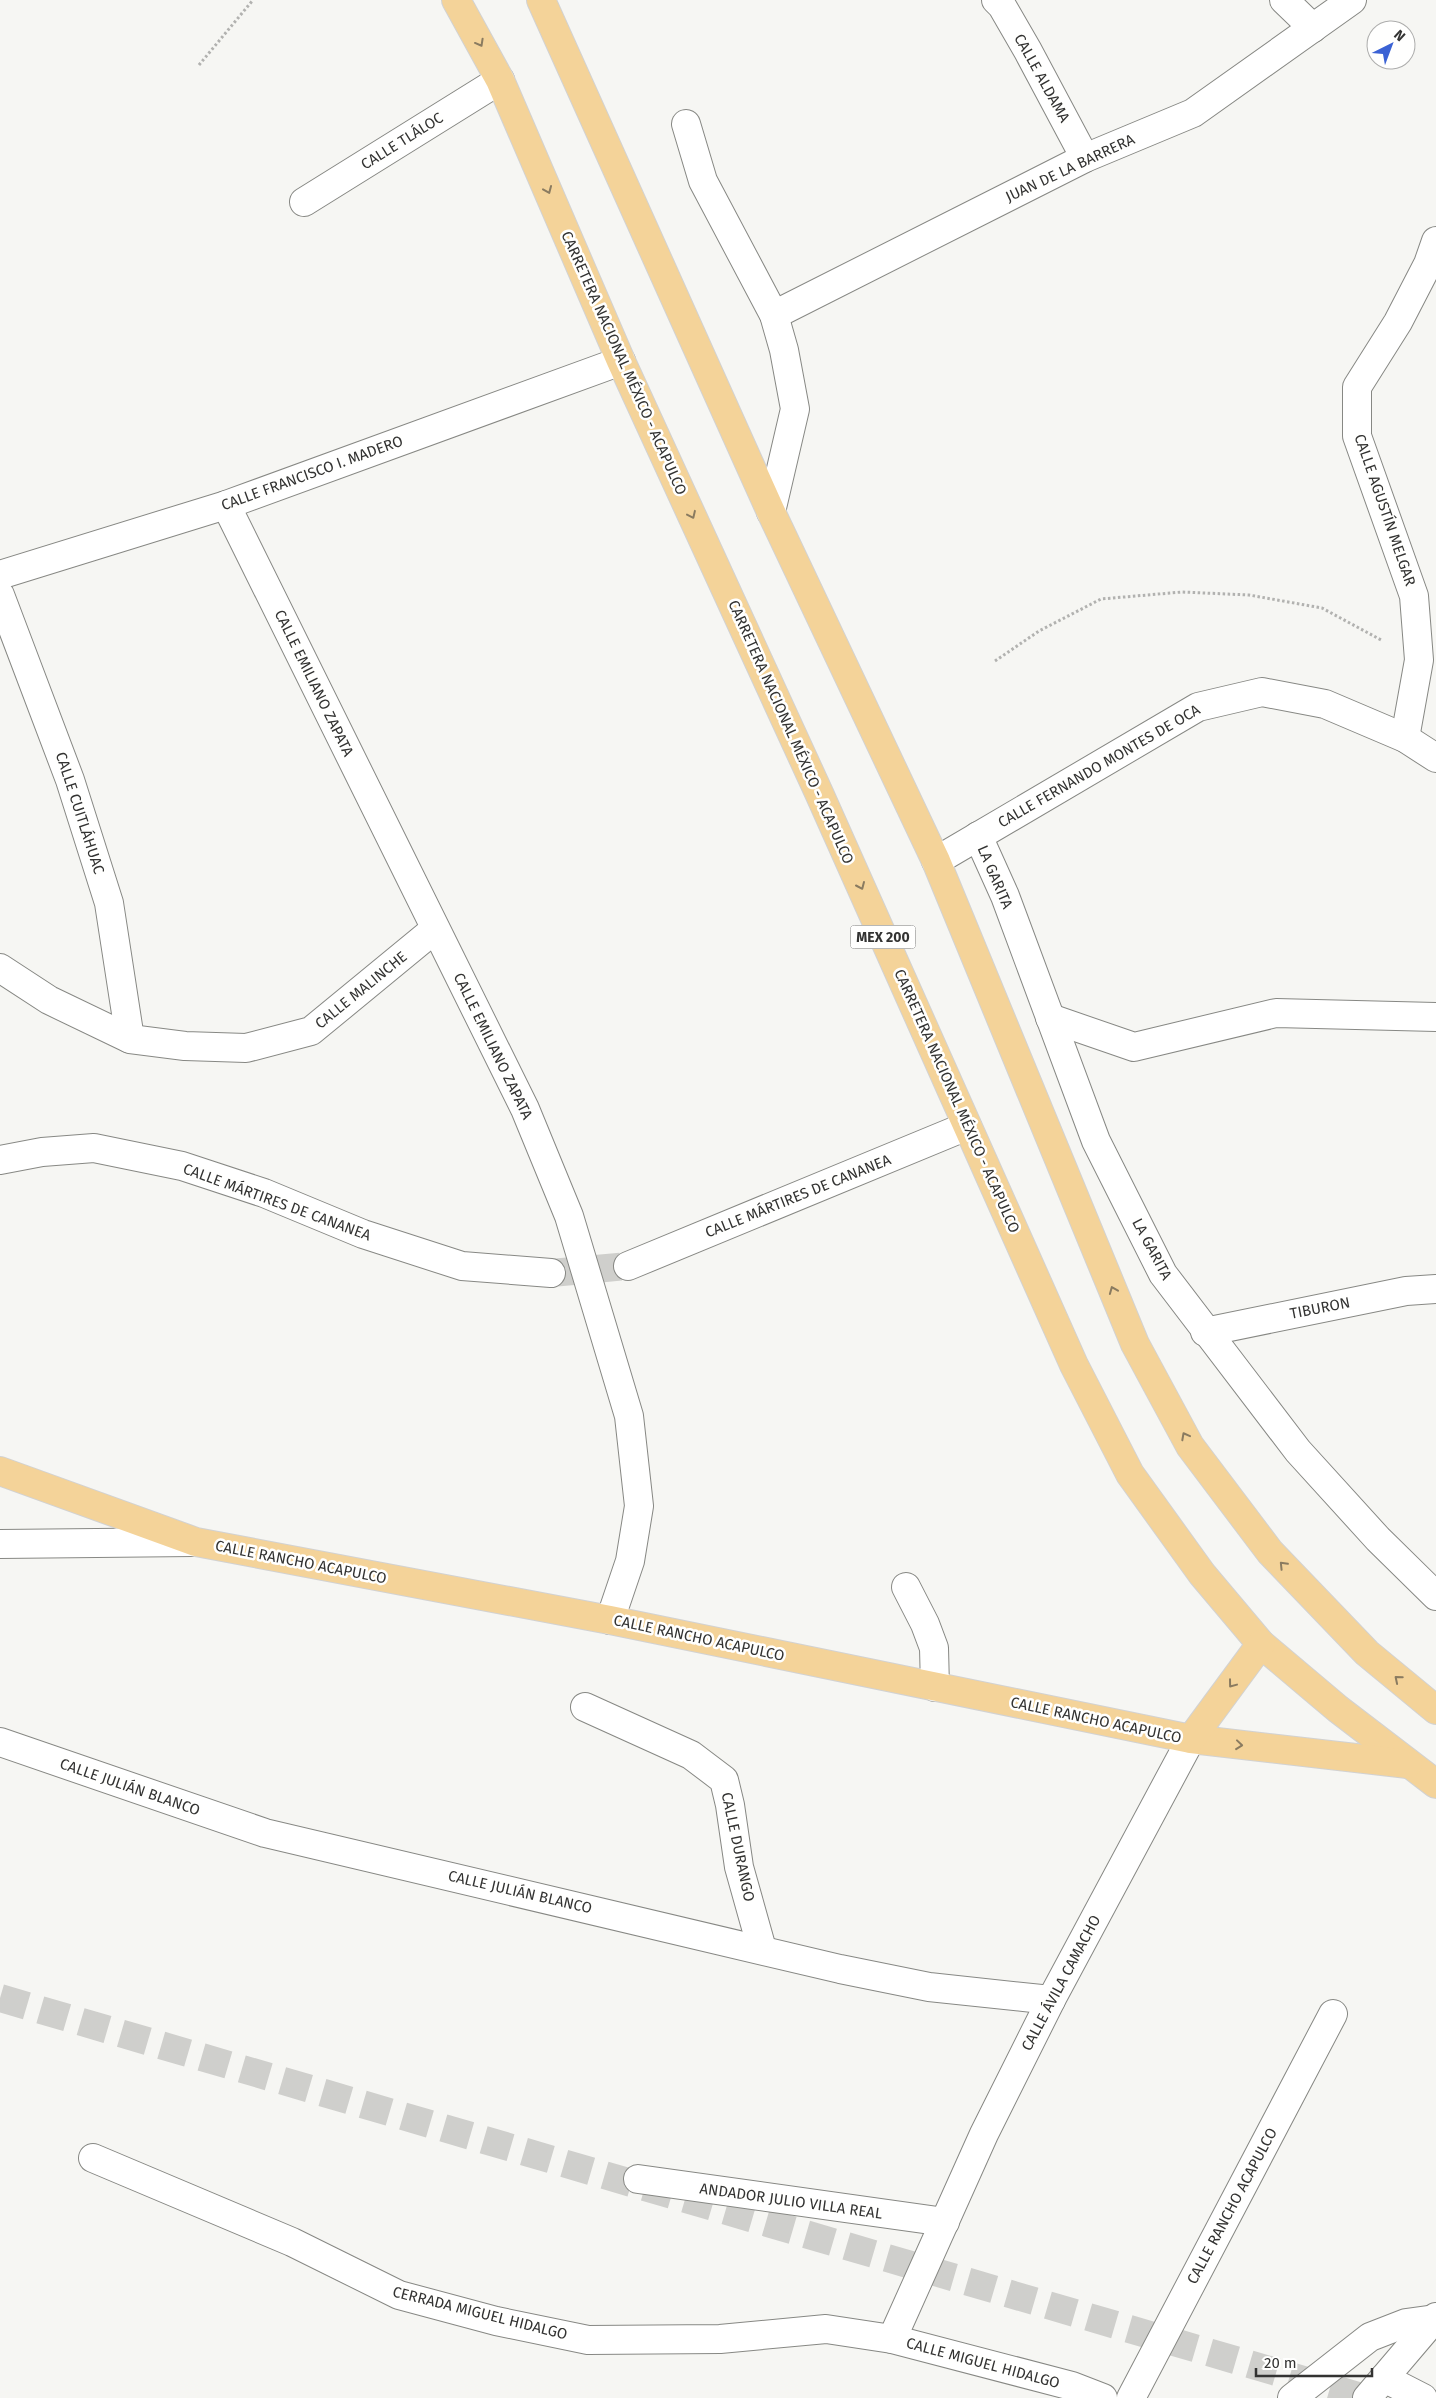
<svg xmlns="http://www.w3.org/2000/svg" width="1436" height="2398" font-family="'Fira Sans',sans-serif">
<style>
.lines{fill:none;stroke-linecap:round;stroke-linejoin:round}
.minor-tunnel{stroke:#cfcfcc;stroke-width:28;stroke-dasharray:28 14;stroke-linecap:butt}
.highway-tunnel{stroke:#cfcfcc;stroke-width:28;stroke-dasharray:28 14;stroke-linecap:butt}
.minor-casing{stroke:#878884;stroke-width:30}
.major-casing{stroke:#d2d2d2;stroke-width:30}
.path{stroke:#b2b2b0;stroke-width:3;stroke-dasharray:2.5 2.5;stroke-linecap:butt}
.minor{stroke:#fff;stroke-width:28}
.major{stroke:#f4d399;stroke-width:28}
.oneway{stroke:#8a7b60}
.labels{text-anchor:middle;dominant-baseline:central;stroke-width:5;stroke-linejoin:round;paint-order:stroke}
.shield{fill:#fffffe;stroke:#70706f;stroke-width:1}
.shield-label{font-size:14px;font-weight:bold;fill:#333332}
.street-label{font-size:15px;fill:#333332;stroke:#fffffe}
</style>
<rect width="100%" height="100%" fill="#f6f6f3"/>
<g class="lines">
<path class="minor-tunnel" d="M 551,1273 L 628,1266"/>
<path class="highway-tunnel" d="M 0,1998 L 1365,2398"/>
<g class="minor-casing">
<g id="minor">
<path d="M 996,0 L 1002,6 L 1028,51 L 1085,158"/>
<path d="M 1284,0 L 1313,28"/>
<path d="M 686,124 L 703,181 L 774,315 L 784,350 L 795,409 L 771,512"/>
<path d="M 304,202 L 500,80"/>
<path d="M 774,315 L 1085,158 L 1193,113 L 1352,0"/>
<path d="M 226,505 L 525,1109 L 569,1216 L 629,1416 L 639,1506 L 630,1561 L 610,1620"/>
<path d="M 0,575 L 226,505 L 621,361"/>
<path d="M 0,595 L 70,780 L 109,903 L 130,1039"/>
<path d="M 1405,738 L 1419,660 L 1414,596 L 1357,436 L 1357,387 L 1398,322 L 1428,264 L 1436,241"/>
<path d="M 978,836 L 1005,896 L 1096,1141 L 1163,1274 L 1298,1451 L 1378,1539 L 1436,1596"/>
<path d="M 936,861 L 1198,707 L 1262,692 L 1325,704 L 1405,738 L 1436,758"/>
<path d="M 0,968 L 49,1000 L 130,1039 L 185,1046 L 246,1048 L 311,1031 L 435,929"/>
<path d="M 1050,1018 L 1134,1047 L 1276,1013 L 1436,1017"/>
<path d="M 0,1160 L 42,1152 L 94,1148 L 182,1166 L 264,1193 L 363,1234 L 462,1266 L 551,1273"/>
<path d="M 628,1266 L 967,1126"/>
<path d="M 1205,1332 L 1406,1291 L 1436,1289"/>
<path d="M 0,1544 L 193,1542"/>
<path d="M 906,1587 L 925,1624 L 934,1648 L 935,1687"/>
<path d="M 585,1707 L 691,1755 L 724,1780 L 730,1805 L 739,1867 L 762,1949"/>
<path d="M 0,1742 L 265,1833 L 840,1969 L 929,1987 L 1051,2000"/>
<path d="M 93,2158 L 292,2242 L 399,2295 L 496,2321 L 588,2340 L 720,2339 L 826,2329 L 892,2339 L 1072,2386 L 1103,2398"/>
<path d="M 638,2179 L 945,2222"/>
<path d="M 892,2339 L 984,2134 L 1051,2000 L 1191,1739"/>
<path d="M 1384,2378 L 1423,2398"/>
<path d="M 1131,2398 L 1333,2014"/>
<path d="M 1292,2398 L 1370,2337 L 1406,2323 L 1435,2319"/>
<path d="M 1367,2398 L 1436,2317"/>
</g>
</g>
<g class="major-casing">
<g id="major">
<path d="M 456,0 L 500,80 L 621,361 L 819,793 L 1074,1365 L 1130,1474 L 1202,1574 L 1261,1644 L 1338,1709 L 1436,1784"/>
<path d="M 541,0 L 771,512 L 936,861 L 1135,1344 L 1190,1446 L 1270,1552 L 1367,1653 L 1436,1710"/>
<path d="M 0,1471 L 196,1542 L 610,1620 L 1191,1739 L 1408,1764"/>
<path d="M 1191,1739 L 1261,1644"/>
</g>
</g>
<g class="path">
<path d="M 199,65 L 253,0"/>
<path d="M 995,661 L 1039,631 L 1101,599 L 1182,592 L 1249,595 L 1322,608 L 1383,641"/>
</g>
<use href="#minor" class="minor"/>
<use href="#major" class="major"/>
</g>
<defs><path id="oneway-chevron" d="M-2-3.5L2.5 0L-2 3.5" fill="none" stroke-width="1.6" stroke-linecap="round" stroke-linejoin="round" transform="scale(1.25)"/></defs>
<g class="oneway">
<use href="#oneway-chevron" transform="translate(480 43) rotate(61)"/>
<use href="#oneway-chevron" transform="translate(548 190) rotate(67)"/>
<use href="#oneway-chevron" transform="translate(692 515) rotate(65)"/>
<use href="#oneway-chevron" transform="translate(861 886) rotate(66)"/>
<use href="#oneway-chevron" transform="translate(1113 1290) rotate(-112)"/>
<use href="#oneway-chevron" transform="translate(1185 1436) rotate(-118)"/>
<use href="#oneway-chevron" transform="translate(1283 1565) rotate(-134)"/>
<use href="#oneway-chevron" transform="translate(1398 1679) rotate(-140)"/>
<use href="#oneway-chevron" transform="translate(1232 1684) rotate(127)"/>
<use href="#oneway-chevron" transform="translate(1239 1745) rotate(6)"/>
</g>
<g class="labels">
<rect class="shield" x="850.5" y="925.5" width="65" height="23" rx="4"/>
<g class="shield-label">
<text x="883" y="937">MEX 200</text>
</g>
<g class="street-label">
<text transform="translate(1042 78) rotate(61)">CALLE ALDAMA</text>
<text transform="translate(402 141) rotate(-32)">CALLE TLÁLOC</text>
<text transform="translate(1070 168) rotate(-25)">JUAN DE LA BARRERA</text>
<text transform="translate(624 363) rotate(66)">CARRETERA NACIONAL MÉXICO - ACAPULCO</text>
<text transform="translate(312 473) rotate(-20)">CALLE FRANCISCO I. MADERO</text>
<text transform="translate(1385 510) rotate(71)">CALLE AGUSTÍN MELGAR</text>
<text transform="translate(314 683) rotate(64)">CALLE EMILIANO ZAPATA</text>
<text transform="translate(791 732) rotate(66)">CARRETERA NACIONAL MÉXICO - ACAPULCO</text>
<text transform="translate(1099 766) rotate(-30)">CALLE FERNANDO MONTES DE OCA</text>
<text transform="translate(80 813) rotate(72)">CALLE CUITLÁHUAC</text>
<text transform="translate(995 877) rotate(67)">LA GARITA</text>
<text transform="translate(361 990) rotate(-39)">CALLE MALINCHE</text>
<text transform="translate(493 1046) rotate(64)">CALLE EMILIANO ZAPATA</text>
<text transform="translate(957 1101) rotate(66)">CARRETERA NACIONAL MÉXICO - ACAPULCO</text>
<text transform="translate(798 1196) rotate(-22)">CALLE MÁRTIRES DE CANANEA</text>
<text transform="translate(277 1202) rotate(20)">CALLE MÁRTIRES DE CANANEA</text>
<text transform="translate(1152 1249) rotate(62)">LA GARITA</text>
<text transform="translate(1320 1308) rotate(-11)">TIBURON</text>
<text transform="translate(301 1562) rotate(11)">CALLE RANCHO ACAPULCO</text>
<text transform="translate(699 1638) rotate(12)">CALLE RANCHO ACAPULCO</text>
<text transform="translate(1096 1720) rotate(12)">CALLE RANCHO ACAPULCO</text>
<text transform="translate(130 1787) rotate(19)">CALLE JULIÁN BLANCO</text>
<text transform="translate(738 1847) rotate(78)">CALLE DURANGO</text>
<text transform="translate(520 1892) rotate(13)">CALLE JULIÁN BLANCO</text>
<text transform="translate(1061 1983) rotate(-62)">CALLE ÁVILA CAMACHO</text>
<text transform="translate(791 2201) rotate(8)">ANDADOR JULIO VILLA REAL</text>
<text transform="translate(1232 2206) rotate(-62)">CALLE RANCHO ACAPULCO</text>
<text transform="translate(480 2313) rotate(14)">CERRADA MIGUEL HIDALGO</text>
<text transform="translate(983 2363) rotate(15)">CALLE MIGUEL HIDALGO</text>
</g>
</g>
<g transform="translate(1391 45) rotate(42)"><circle r="24" fill="#fffffe" stroke="#adadac"/>
<path d="M0-4L9 19L0 12L-9 19Z" fill="#3b62d4"/>
<text y="-8" font-size="14" font-weight="bold" text-anchor="middle" fill="#333332">N</text>
</g>
<path d="M1256 2368v8h116v-8" fill="none" stroke="#333332" stroke-width="2.5"/>
<text x="1264" y="2368" font-size="15" fill="#333332" stroke="#fffffe" stroke-width="4" paint-order="stroke">20 m</text>
</svg>
